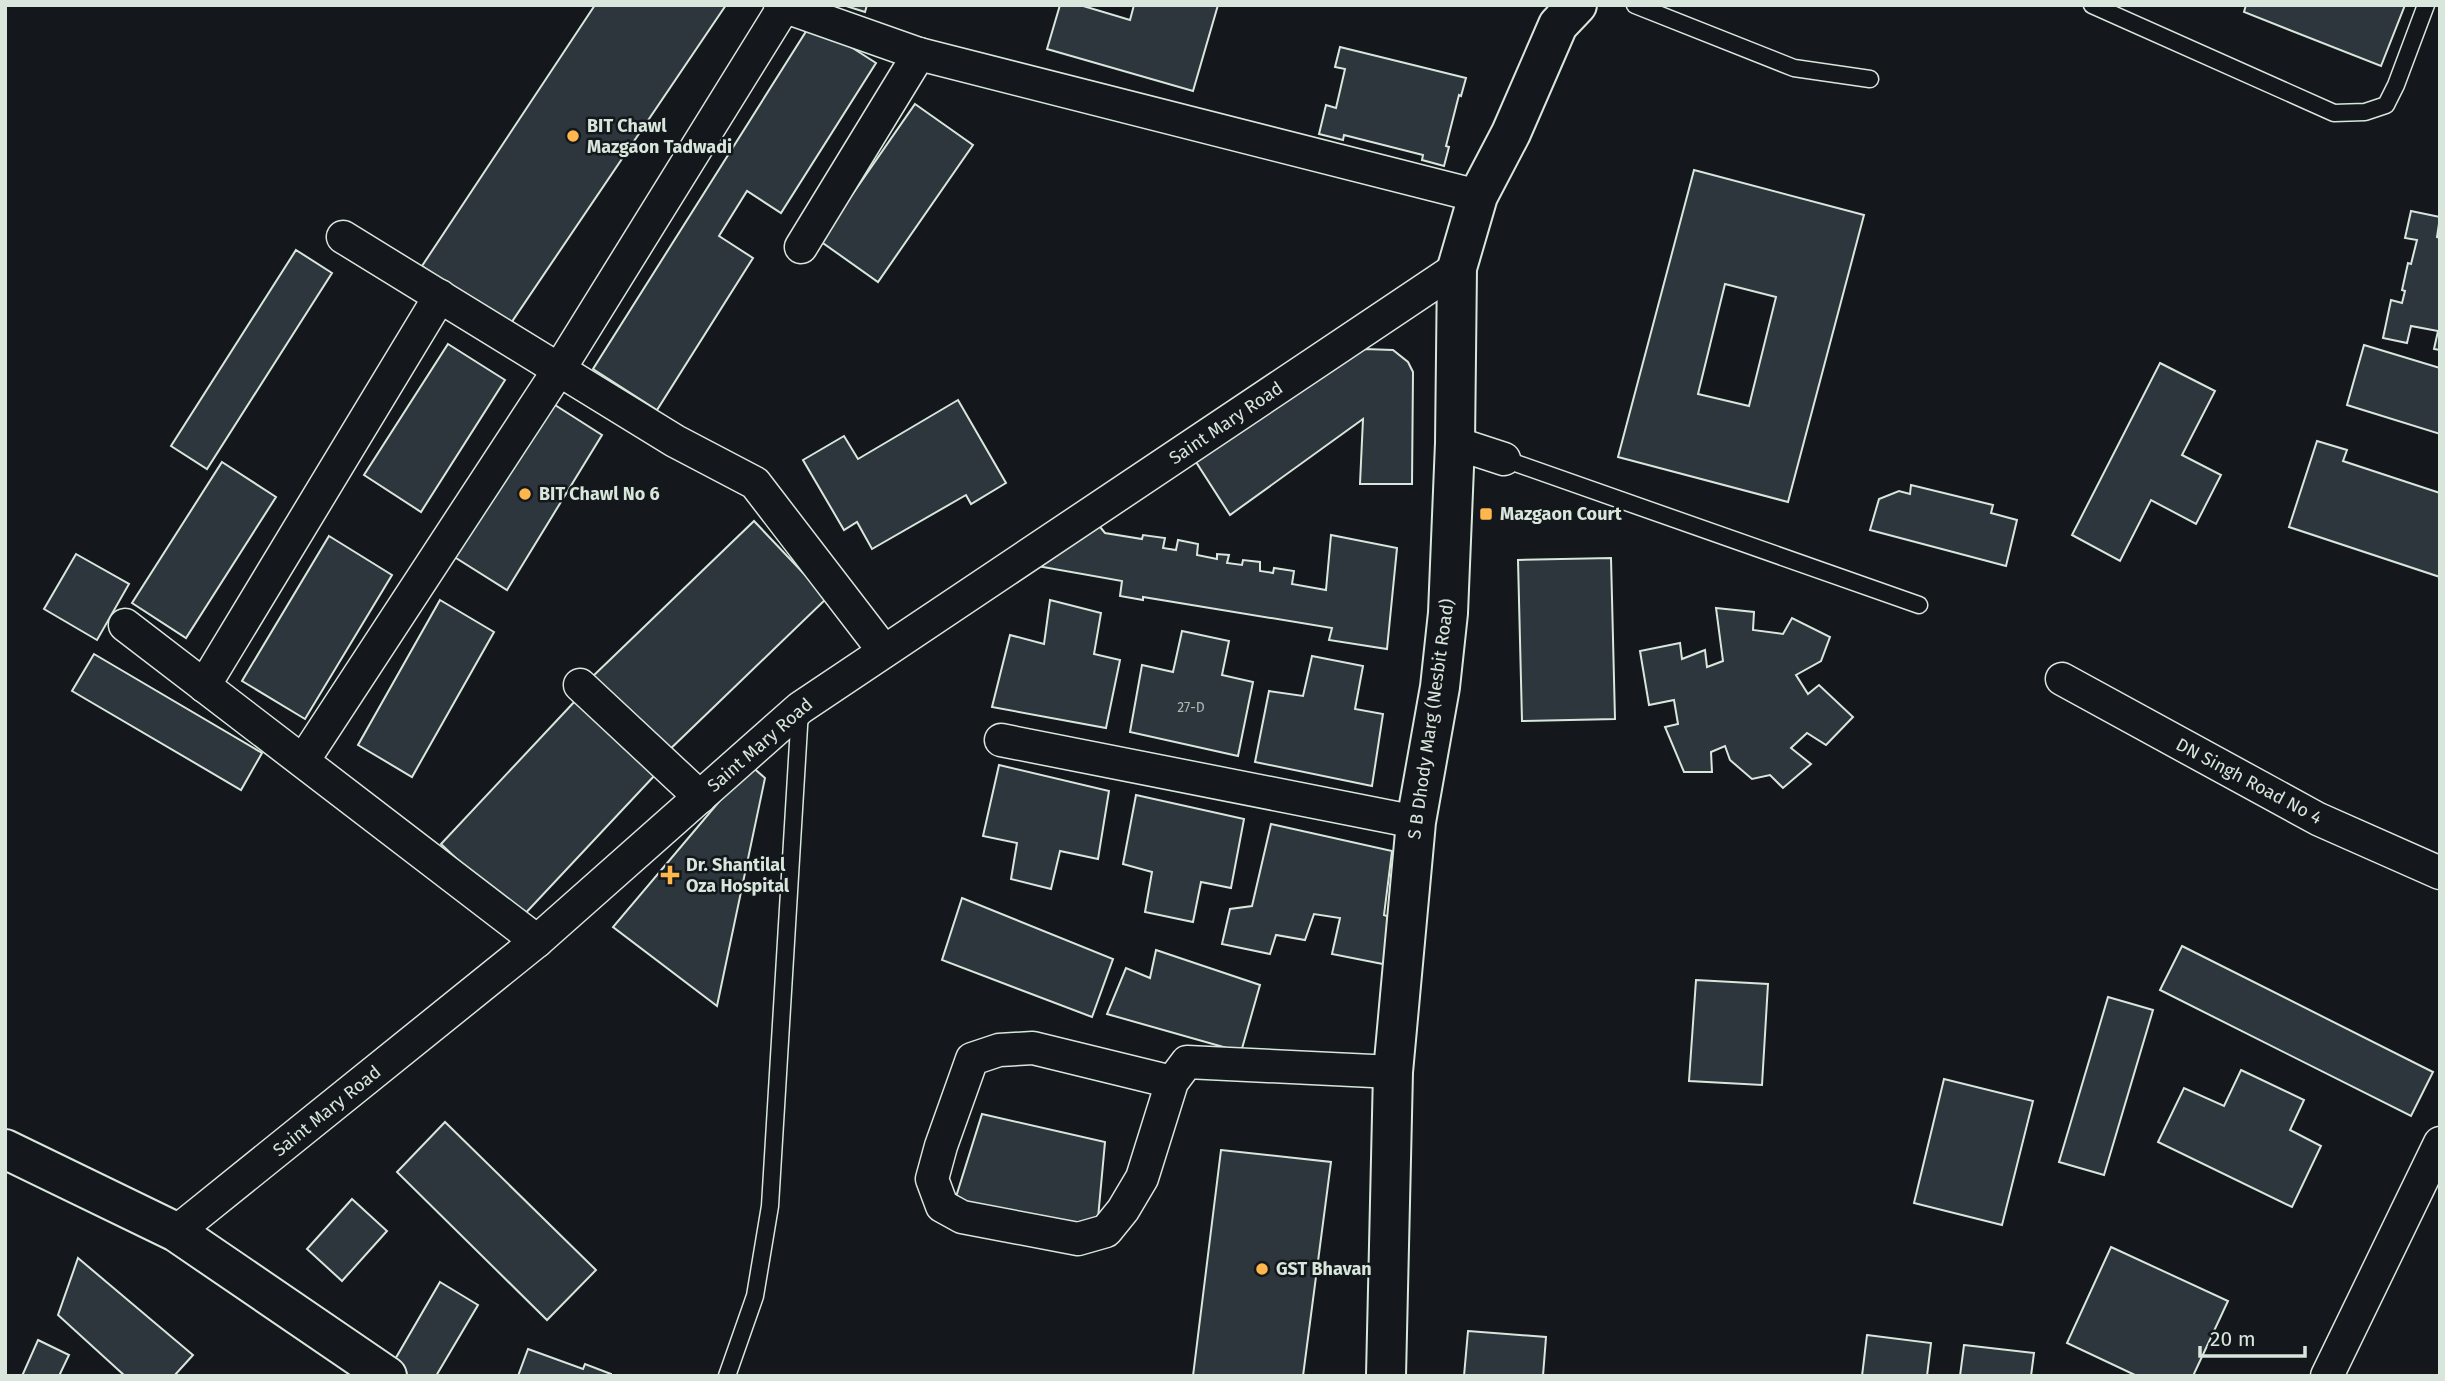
<svg xmlns="http://www.w3.org/2000/svg" width="2445" height="1381" font-family="'Fira Sans',sans-serif">
<style>
.building{fill:#2c363c;stroke:#d8e6dc;stroke-width:2;fill-rule:evenodd}
.lines{fill:none;stroke-linecap:round;stroke-linejoin:round}
.lane-casing{stroke:#d8e6dc;stroke-width:19}
.street-casing{stroke:#d8e6dc;stroke-width:35}
.secondary-casing{stroke:#d8e6dc;stroke-width:42}
.lane{stroke:#14181c;stroke-width:16}
.street{stroke:#14181c;stroke-width:32}
.secondary{stroke:#14181c;stroke-width:38}
.poi-dot{fill:#ffb74d;stroke:#14181c;stroke-width:2.5}
.labels{text-anchor:middle;dominant-baseline:central;stroke-width:5;stroke-linejoin:round;paint-order:stroke}
.number-label{font-size:14px;fill:#adbab4}
.poi-label{font-size:18px;font-weight:bold;fill:#d8e6dc;stroke:#14181c;text-anchor:start}
.street-label{font-size:18px;fill:#d8e6dc;stroke:#14181c}
</style>
<rect width="100%" height="100%" fill="#14181c"/>
<g class="building">
<path d="M 595,5 L 726,5 L 509,326 L 422,266 Z"/>
<path d="M 843,5 L 867,5 L 865,12 Z"/>
<path d="M 1060,5 L 1080,5 L 1130,20 L 1134,5 L 1218,5 L 1193,91 L 1047,49 Z"/>
<path d="M 2246,5 L 2405,5 L 2381,66 L 2244,12 Z"/>
<path d="M 812,22 L 876,63 L 781,213 L 747,191 L 719,236 L 753,258 L 657,410 L 593,369 Z"/>
<path d="M 1340,47 L 1466,78 L 1461,96 L 1459,95 L 1446,146 L 1449,147 L 1444,166 L 1422,160 L 1423,155 L 1344,135 L 1343,140 L 1319,134 L 1326,105 L 1336,108 L 1345,69 L 1335,67 Z"/>
<path d="M 915,104 L 973,145 L 878,282 L 820,241 Z"/>
<path d="M 1694,170 L 1864,215 L 1788,502 L 1618,457 ZM 1725,284 L 1776,297 L 1749,406 L 1698,394 Z"/>
<path d="M 2411,211 L 2440,217 L 2437,237 L 2440,238 L 2440,350 L 2434,349 L 2438,331 L 2411,326 L 2407,343 L 2383,338 L 2391,300 L 2402,303 L 2405,291 L 2402,290 L 2408,263 L 2411,264 L 2417,240 L 2405,238 Z"/>
<path d="M 296,250 L 332,273 L 207,469 L 171,446 Z"/>
<path d="M 448,344 L 505,380 L 421,512 L 364,475 Z"/>
<path d="M 2364,345 L 2440,368 L 2440,434 L 2347,405 Z"/>
<path d="M 1364,349 L 1393,350 L 1408,362 L 1413,372 L 1412,484 L 1360,484 L 1363,419 L 1230,515 L 1196,462 Z"/>
<path d="M 2160,363 L 2215,391 L 2182,455 L 2221,475 L 2196,524 L 2151,500 L 2120,561 L 2072,535 Z"/>
<path d="M 544,398 L 602,435 L 507,590 L 448,553 Z"/>
<path d="M 958,400 L 1006,483 L 971,504 L 966,495 L 872,549 L 857,522 L 844,530 L 803,460 L 844,436 L 858,459 Z"/>
<path d="M 2317,441 L 2347,450 L 2343,461 L 2440,493 L 2440,577 L 2289,527 Z"/>
<path d="M 222,462 L 276,497 L 186,638 L 132,603 Z"/>
<path d="M 1911,485 L 1993,505 L 1991,513 L 2017,520 L 2006,566 L 1870,530 L 1879,499 L 1899,491 L 1910,494 Z"/>
<path d="M 754,521 L 827,598 L 664,755 L 591,678 Z"/>
<path d="M 1096,522 L 1105,533 L 1142,539 L 1143,535 L 1165,538 L 1163,548 L 1176,550 L 1178,540 L 1198,544 L 1197,555 L 1217,559 L 1217,554 L 1229,555 L 1227,563 L 1242,565 L 1243,560 L 1260,562 L 1260,571 L 1273,573 L 1274,568 L 1294,571 L 1292,584 L 1326,590 L 1331,535 L 1397,548 L 1387,649 L 1329,640 L 1332,628 L 1143,597 L 1143,600 L 1120,596 L 1122,581 L 1026,564 Z"/>
<path d="M 329,536 L 392,575 L 305,719 L 242,681 Z"/>
<path d="M 76,554 L 129,584 L 97,640 L 44,609 Z"/>
<path d="M 1611,558 L 1615,719 L 1522,721 L 1518,560 Z"/>
<path d="M 440,600 L 494,632 L 412,777 L 358,745 Z"/>
<path d="M 1050,600 L 1101,613 L 1094,654 L 1120,660 L 1106,728 L 992,707 L 1010,635 L 1044,644 Z"/>
<path d="M 1716,608 L 1754,612 L 1753,630 L 1783,634 L 1792,618 L 1830,637 L 1821,661 L 1796,675 L 1808,694 L 1819,685 L 1853,717 L 1826,745 L 1807,733 L 1791,748 L 1811,764 L 1783,788 L 1770,775 L 1752,779 L 1730,760 L 1725,746 L 1711,752 L 1712,772 L 1684,772 L 1665,727 L 1678,724 L 1674,700 L 1649,705 L 1640,651 L 1680,643 L 1682,659 L 1705,650 L 1707,667 L 1723,661 Z"/>
<path d="M 1182,631 L 1229,641 L 1222,675 L 1253,682 L 1238,756 L 1130,732 L 1142,665 L 1173,672 Z"/>
<path d="M 94,654 L 262,753 L 241,790 L 72,691 Z"/>
<path d="M 1312,656 L 1363,666 L 1355,709 L 1383,714 L 1372,786 L 1255,762 L 1269,691 L 1303,696 Z"/>
<path d="M 576,700 L 655,775 L 520,919 L 441,844 Z"/>
<path d="M 750,765 L 765,778 L 717,1006 L 613,927 Z"/>
<path d="M 999,765 L 1109,791 L 1098,859 L 1060,851 L 1051,889 L 1011,879 L 1017,843 L 983,836 Z"/>
<path d="M 1136,795 L 1244,819 L 1231,888 L 1201,882 L 1193,922 L 1145,912 L 1152,872 L 1123,864 Z"/>
<path d="M 1271,824 L 1392,851 L 1384,915 L 1404,922 L 1398,967 L 1332,954 L 1340,918 L 1314,914 L 1305,940 L 1276,935 L 1270,954 L 1222,944 L 1230,909 L 1252,906 Z"/>
<path d="M 962,898 L 1113,959 L 1092,1017 L 942,960 Z"/>
<path d="M 2182,946 L 2433,1072 L 2411,1116 L 2160,990 Z"/>
<path d="M 1156,950 L 1260,985 L 1241,1052 L 1107,1014 L 1126,968 L 1150,978 Z"/>
<path d="M 1696,980 L 1768,984 L 1762,1085 L 1689,1081 Z"/>
<path d="M 2108,997 L 2153,1010 L 2104,1175 L 2059,1162 Z"/>
<path d="M 2241,1070 L 2304,1100 L 2290,1130 L 2321,1146 L 2292,1207 L 2158,1142 L 2184,1088 L 2224,1106 Z"/>
<path d="M 1944,1079 L 2033,1101 L 2002,1225 L 1914,1203 Z"/>
<path d="M 982,1114 L 1105,1142 L 1097,1229 L 955,1200 Z"/>
<path d="M 445,1122 L 596,1270 L 547,1320 L 397,1172 Z"/>
<path d="M 1221,1150 L 1331,1162 L 1303,1376 L 1193,1376 Z"/>
<path d="M 352,1199 L 387,1231 L 342,1281 L 307,1249 Z"/>
<path d="M 2111,1247 L 2228,1301 L 2193,1376 L 2137,1376 L 2067,1343 Z"/>
<path d="M 78,1258 L 193,1355 L 174,1376 L 125,1376 L 58,1315 Z"/>
<path d="M 440,1282 L 478,1305 L 436,1376 L 403,1376 L 390,1368 Z"/>
<path d="M 1468,1331 L 1546,1337 L 1543,1376 L 1464,1376 Z"/>
<path d="M 1867,1335 L 1931,1343 L 1927,1376 L 1862,1376 Z"/>
<path d="M 38,1340 L 69,1355 L 59,1376 L 22,1376 Z"/>
<path d="M 1964,1345 L 2034,1353 L 2031,1376 L 1960,1376 Z"/>
<path d="M 528,1349 L 583,1369 L 585,1364 L 611,1374 L 611,1376 L 518,1376 Z"/>
</g>
<g class="lines">
<g class="lane-casing">
<g id="lane">
<path d="M 1635,5 L 1794,68 L 1870,79"/>
<path d="M 2092,5 L 2334,113 L 2365,112 L 2386,105 L 2396,85 L 2426,5"/>
<path d="M 1504,459 L 1919,605"/>
<path d="M 727,1376 L 755,1296 L 770,1206 L 800,710"/>
</g>
</g>
<g class="street-casing">
<g id="street">
<path d="M 780,5 L 919,54 L 1478,196"/>
<path d="M 343,237 L 675,441 L 755,483 L 884,651"/>
<path d="M 801,247 L 919,54"/>
<path d="M 1455,443 L 1504,459"/>
<path d="M 125,625 L 537,941"/>
<path d="M 2062,679 L 2318,819 L 2440,873"/>
<path d="M 580,685 L 700,797"/>
<path d="M 204,686 L 440,296"/>
<path d="M 1001,740 L 1416,822"/>
<path d="M 303,761 L 560,368 L 785,5"/>
<path d="M 1172,1082 L 1033,1048 L 999,1050 L 972,1059 L 941,1146 L 932,1179 L 942,1206 L 962,1217 L 1078,1239 L 1106,1231 L 1123,1210 L 1142,1178 L 1172,1082 L 1187,1062 L 1393,1072"/>
<path d="M 176,1232 L 537,941 L 800,708 L 1457,268"/>
<path d="M 2327,1376 L 2440,1143"/>
</g>
</g>
<g class="secondary-casing">
<g id="secondary">
<path d="M 5,1149 L 176,1232 L 387,1376"/>
<path d="M 1386,1376 L 1393,1072 L 1416,822 L 1440,687 L 1448,613 L 1455,443 L 1457,268 L 1478,196 L 1511,133 L 1558,25 L 1577,5"/>
</g>
</g>
<use href="#lane" class="lane"/>
<use href="#street" class="street"/>
<use href="#secondary" class="secondary"/>
</g>
<g class="poi-dot">
<circle cx="573" cy="136" r="7"/>
<circle cx="525" cy="494" r="7"/>
<rect x="1479" y="507" width="14" height="14" rx="3.5"/>
<path d="M666.5 864.5h7v7h7v7h-7v7h-7v-7h-7v-7h7z"/>
<circle cx="1262" cy="1269" r="7"/>
</g>
<g class="labels">
<g class="number-label">
<text x="1191" y="707">27-D</text>
</g>
<g class="poi-label">
<text x="587" y="126">BIT Chawl<tspan x="587" dy="21">Mazgaon Tadwadi</tspan></text>
<text x="539" y="494">BIT Chawl No 6</text>
<text x="1500" y="514">Mazgaon Court</text>
<text x="686" y="865">Dr. Shantilal<tspan x="686" dy="21">Oza Hospital</tspan></text>
<text x="1276" y="1269">GST Bhavan</text>
</g>
<g class="street-label">
<text transform="translate(1226 423) rotate(-34)">Saint Mary Road</text>
<text transform="translate(1431 719) rotate(-82)">S B Dhody Marg (Nesbit Road)</text>
<text transform="translate(760 745) rotate(-41)">Saint Mary Road</text>
<text transform="translate(2249 781) rotate(28)">DN Singh Road No 4</text>
<text transform="translate(327 1111) rotate(-39)">Saint Mary Road</text>
</g>
</g>
<rect width="2445" height="1381" fill="none" stroke="#d8e6dc" stroke-width="14"/>
<path d="M2200 1346v10h105v-10" fill="none" stroke="#d8e6dc" stroke-width="3.5"/>
<text x="2210" y="1346" font-size="21" fill="#d8e6dc" stroke="#14181c" stroke-width="5" paint-order="stroke">20 m</text>
</svg>
